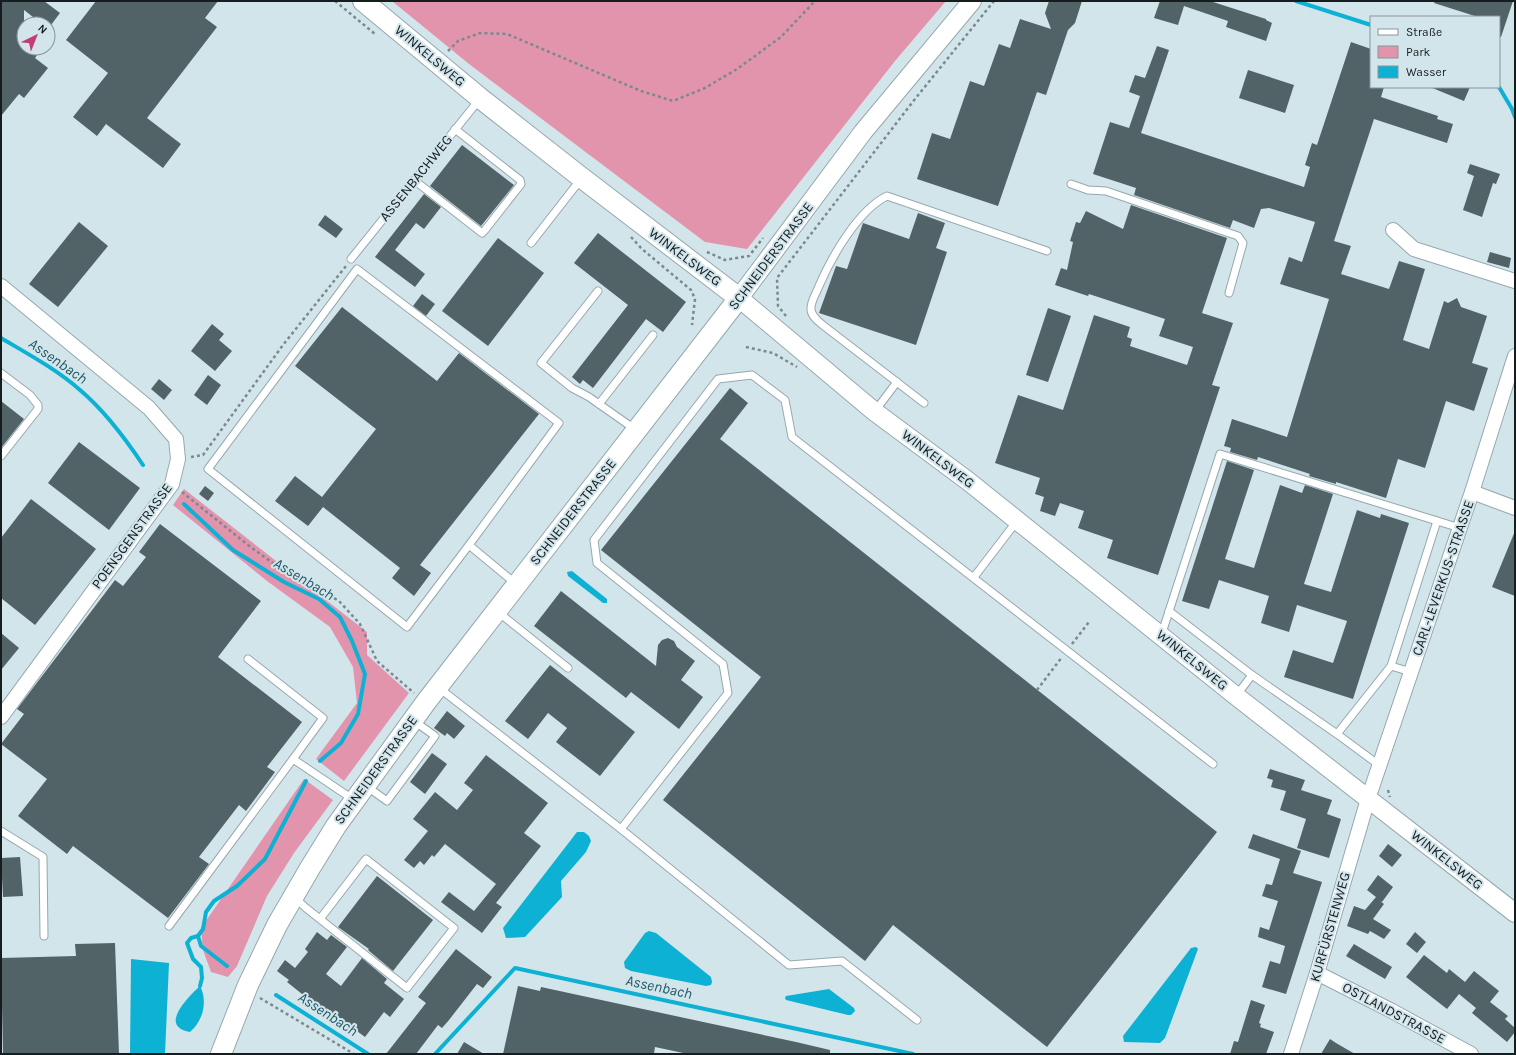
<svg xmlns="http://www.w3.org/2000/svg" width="1516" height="1055" font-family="Karla,sans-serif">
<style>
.green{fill:#e394ad}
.water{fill:#0db1d3}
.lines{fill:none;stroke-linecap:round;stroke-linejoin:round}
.stream{stroke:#0db1d3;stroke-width:4}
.building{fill:#526368}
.service-casing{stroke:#96a8ae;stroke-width:9}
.minor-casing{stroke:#96a8ae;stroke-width:16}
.tertiary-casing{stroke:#96a8ae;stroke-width:20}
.secondary-casing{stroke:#96a8ae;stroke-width:22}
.path{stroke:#7b898d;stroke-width:2.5;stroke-dasharray:3 3;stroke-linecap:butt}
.service{stroke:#fff;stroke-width:7}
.minor{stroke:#fff;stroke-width:14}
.tertiary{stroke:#fff;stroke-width:18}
.secondary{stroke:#fff;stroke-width:20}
.labels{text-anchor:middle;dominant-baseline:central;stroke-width:4;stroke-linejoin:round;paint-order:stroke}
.street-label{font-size:14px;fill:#161d1f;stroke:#d2e5eb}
.water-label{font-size:15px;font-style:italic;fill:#205866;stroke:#d2e5eb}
</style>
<rect width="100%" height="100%" fill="#d2e5eb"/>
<g class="green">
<path d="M 392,1 L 946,1 L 895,61 L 747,249 L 705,242 L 469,64 Z"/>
<path d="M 184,489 L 367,632 L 367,655 L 409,693 L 344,781 L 316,759 L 357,703 L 353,667 L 330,627 L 267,581 L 173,505 Z"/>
<path d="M 304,779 L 333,800 L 294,853 L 267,896 L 237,966 L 228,977 L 211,972 L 203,950 L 201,928 Z"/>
</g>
<g class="water">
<path d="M 572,571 L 607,599 L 607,603 L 603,603 L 568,576 L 567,572 Z"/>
<path d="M 577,832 L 584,832 L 589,836 L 591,841 L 586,852 L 561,881 L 562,897 L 525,937 L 506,938 L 503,928 Z"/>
<path d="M 649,931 L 656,933 L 711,977 L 712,982 L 711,985 L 706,986 L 631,971 L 625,968 L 624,962 L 645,933 Z"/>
<path d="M 1196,947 L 1198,949 L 1165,1038 L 1160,1043 L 1124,1042 L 1123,1036 L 1191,948 Z"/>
<path d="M 131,959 L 169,963 L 165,1054 L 130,1054 Z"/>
<path d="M 200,986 C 208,1001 203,1021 190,1032 C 158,1027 188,997 200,986 Z"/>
<path d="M 829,989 L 854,1008 L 855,1011 L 851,1015 L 848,1015 L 786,1000 L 785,998 L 786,996 Z"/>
</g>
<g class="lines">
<g class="stream">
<path d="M 1296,1 L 1371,25"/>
<path d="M 1499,87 L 1512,109 L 1515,117"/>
<path d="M 1,338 C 28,354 56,369 80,390 C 105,411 125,438 143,465"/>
<path d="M 184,504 L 233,550 L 284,582 L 319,599 L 340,617 L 352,641 L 365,674 L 358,714 L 341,743 L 320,761"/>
<path d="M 198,936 L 191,938 L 187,943 L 193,959 L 201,967 L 202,978 L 200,986"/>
<path d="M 227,966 L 201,946 L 198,936 L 203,929 L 206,912 L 214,901 L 237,886 L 265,859 L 306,781"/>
<path d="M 276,995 L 368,1054"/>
<path d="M 435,1054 L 515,968 L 913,1054"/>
</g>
</g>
<g class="building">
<path d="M 1,1 L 44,1 L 60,13 L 48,29 L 48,24 L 42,24 L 24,10 L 24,48 L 42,48 L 35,58 L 48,68 L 24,98 L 19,94 L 1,116 Z"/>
<path d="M 96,1 L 218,1 L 205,18 L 217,27 L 147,118 L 181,144 L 163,168 L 106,124 L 97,136 L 73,117 L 108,73 L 66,40 Z"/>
<path d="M 1049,1 L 1082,1 L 1075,23 L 1068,30 L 1046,95 L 1037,92 L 998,206 L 917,179 L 932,133 L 950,139 L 970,81 L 984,86 L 999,44 L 1010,48 L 1020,19 L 1051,29 L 1045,13 Z"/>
<path d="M 1160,1 L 1210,1 L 1266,19 L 1266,20 L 1272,23 L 1266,41 L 1226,27 L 1228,21 L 1184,6 L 1178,25 L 1154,18 Z"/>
<path d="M 1435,1 L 1513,1 L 1501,37 L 1499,37 L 1499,17 L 1478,17 L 1434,3 Z"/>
<path d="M 1351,42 L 1371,49 L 1371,87 L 1384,87 L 1381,97 L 1438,116 L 1437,119 L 1453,124 L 1447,143 L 1374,119 L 1334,241 L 1351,246 L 1341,274 L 1389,289 L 1399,261 L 1425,269 L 1403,340 L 1429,349 L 1444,301 L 1448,303 L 1457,298 L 1461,307 L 1487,316 L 1472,363 L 1488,368 L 1474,411 L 1446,401 L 1425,468 L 1398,459 L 1386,498 L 1336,482 L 1336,484 L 1309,476 L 1310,474 L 1258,457 L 1257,460 L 1230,452 L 1231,448 L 1224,446 L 1232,419 L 1287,437 L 1329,299 L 1280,284 L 1289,257 L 1302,262 L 1315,222 L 1269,208 L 1261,209 L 1254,228 L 1233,220 L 1230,228 L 1134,195 L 1136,188 L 1093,174 L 1110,122 L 1129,128 L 1140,96 L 1129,92 L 1135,75 L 1145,78 L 1157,46 L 1169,50 L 1141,133 L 1304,187 L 1310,167 L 1305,165 L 1312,143 L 1317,145 Z"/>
<path d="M 1248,70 L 1294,85 L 1285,113 L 1239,98 Z"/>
<path d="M 1430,87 L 1470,87 L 1464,101 Z"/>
<path d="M 462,145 L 514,185 L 481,226 L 430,186 Z"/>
<path d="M 1470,164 L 1500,174 L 1496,184 L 1493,183 L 1482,217 L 1463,210 L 1474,176 L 1467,173 Z"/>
<path d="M 424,194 L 441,207 L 424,229 L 416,223 L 395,250 L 425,274 L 415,287 L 375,257 Z"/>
<path d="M 1131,205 L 1227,238 L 1202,313 L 1233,323 L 1212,385 L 1220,387 L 1158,575 L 1107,558 L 1113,540 L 1078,528 L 1084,511 L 1060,503 L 1055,516 L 1040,511 L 1044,497 L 1035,494 L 1040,478 L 995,463 L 1018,395 L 1063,410 L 1094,315 L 1130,327 L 1127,337 L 1132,339 L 1130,346 L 1187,365 L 1193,347 L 1159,336 L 1165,319 L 1089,294 L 1088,296 L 1055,285 L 1061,268 L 1067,270 L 1073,242 L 1070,241 L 1076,222 L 1080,223 L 1086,211 L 1123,229 Z"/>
<path d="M 918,213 L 945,223 L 936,248 L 947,252 L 916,345 L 819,313 L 836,266 L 847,269 L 863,223 L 909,239 Z"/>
<path d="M 325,215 L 343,229 L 336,238 L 318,225 Z"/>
<path d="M 79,222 L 108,246 L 58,307 L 29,284 Z"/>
<path d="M 598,233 L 686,302 L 663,332 L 646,319 L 593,388 L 583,380 L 580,384 L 572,377 L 628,305 L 574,263 Z"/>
<path d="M 498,238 L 544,273 L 488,346 L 442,311 Z"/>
<path d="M 1490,252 L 1511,258 L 1509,268 L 1487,262 Z"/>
<path d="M 422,294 L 435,304 L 426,316 L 413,306 Z"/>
<path d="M 342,307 L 437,381 L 459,353 L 539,414 L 420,565 L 431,573 L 414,596 L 392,578 L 400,568 L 323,507 L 308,526 L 275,501 L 295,476 L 322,497 L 376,429 L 295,366 Z"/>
<path d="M 1048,308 L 1071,316 L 1048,382 L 1026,375 Z"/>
<path d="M 212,324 L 224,334 L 219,340 L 232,351 L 215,371 L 191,351 Z"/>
<path d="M 208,375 L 221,385 L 207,405 L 194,395 Z"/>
<path d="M 159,379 L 172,390 L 164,400 L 151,389 Z"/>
<path d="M 730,388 L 748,403 L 720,439 L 1217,832 L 1047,1047 L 893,925 L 865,961 L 663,800 L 761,677 L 601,550 Z"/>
<path d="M 1,401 L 24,419 L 1,448 Z"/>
<path d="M 79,442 L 140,488 L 109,530 L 48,483 Z"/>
<path d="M 1227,461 L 1254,470 L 1225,559 L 1254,568 L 1280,485 L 1302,493 L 1305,485 L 1333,494 L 1304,584 L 1331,592 L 1357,510 L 1380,518 L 1381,514 L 1409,523 L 1353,699 L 1284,677 L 1293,650 L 1333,663 L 1347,621 L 1297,605 L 1289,632 L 1261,623 L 1269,596 L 1219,580 L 1209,609 L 1182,601 Z"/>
<path d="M 205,486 L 214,493 L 208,501 L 199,494 Z"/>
<path d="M 31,499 L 96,549 L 35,625 L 1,598 L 1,538 Z"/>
<path d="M 160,524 L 261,601 L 218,657 L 302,722 L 267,767 L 275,772 L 246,811 L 239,805 L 199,857 L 209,864 L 168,918 L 73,846 L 67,854 L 18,816 L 47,779 L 1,744 L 24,714 L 17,709 L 115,580 L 123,586 L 146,557 L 139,552 Z"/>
<path d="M 1515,531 L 1515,596 L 1492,587 Z"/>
<path d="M 561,591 L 656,666 L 658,645 L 662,640 L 668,638 L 674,641 L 677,647 L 695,661 L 681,680 L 703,697 L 679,729 L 631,692 L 626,698 L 534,626 Z"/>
<path d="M 1,633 L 19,648 L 1,670 Z"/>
<path d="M 550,665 L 635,732 L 600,776 L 556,742 L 567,728 L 548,713 L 528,739 L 505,721 Z"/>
<path d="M 447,711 L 465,726 L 454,739 L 447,733 L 445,736 L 434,728 Z"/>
<path d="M 432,753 L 447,764 L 425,794 L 410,782 Z"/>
<path d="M 486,755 L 548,803 L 524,833 L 541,846 L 496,903 L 502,907 L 482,933 L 441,902 L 449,892 L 474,911 L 496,884 L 445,844 L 434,857 L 432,855 L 424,865 L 420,861 L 414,868 L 404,860 L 428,831 L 413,819 L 435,792 L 457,810 L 473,790 L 464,783 Z"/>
<path d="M 1270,769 L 1305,780 L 1301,790 L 1332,800 L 1327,814 L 1341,819 L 1329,858 L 1297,848 L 1306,819 L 1280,810 L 1286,791 L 1271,787 L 1273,780 L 1267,778 Z"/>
<path d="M 1253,834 L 1301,851 L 1293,873 L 1322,882 L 1286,994 L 1262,987 L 1270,961 L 1280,964 L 1285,946 L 1258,937 L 1260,927 L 1269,930 L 1278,901 L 1262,896 L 1266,884 L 1272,885 L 1280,859 L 1248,848 Z"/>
<path d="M 1388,844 L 1402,855 L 1392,867 L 1379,856 Z"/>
<path d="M 20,857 L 23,896 L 3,897 L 1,858 Z"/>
<path d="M 1378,875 L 1393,887 L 1382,902 L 1380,901 L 1384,904 L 1373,919 L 1391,930 L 1384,939 L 1370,931 L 1368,934 L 1347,926 L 1354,906 L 1365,910 L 1376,897 L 1367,890 Z"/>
<path d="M 377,876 L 433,920 L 393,971 L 368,950 L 369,949 L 338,927 Z"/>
<path d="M 317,932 L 327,940 L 331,935 L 347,947 L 326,974 L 341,986 L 362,958 L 387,979 L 384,983 L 404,999 L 390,1017 L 384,1012 L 365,1037 L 342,1020 L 341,1022 L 308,997 L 307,998 L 287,982 L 289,980 L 277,971 L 285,960 L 295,968 L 308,952 L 305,949 Z"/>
<path d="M 1415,932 L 1426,942 L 1417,953 L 1406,944 Z"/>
<path d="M 115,943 L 119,1054 L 3,1054 L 1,958 L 76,956 L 75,944 Z"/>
<path d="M 1354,944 L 1392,967 L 1385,979 L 1346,956 Z"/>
<path d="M 456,949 L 492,977 L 483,988 L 477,984 L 449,1020 L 442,1028 L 438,1025 L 416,1054 L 386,1054 L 426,1003 L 418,997 Z"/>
<path d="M 1424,955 L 1447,973 L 1449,969 L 1465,982 L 1474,971 L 1499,991 L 1490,1002 L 1508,1016 L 1505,1019 L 1515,1028 L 1515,1032 L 1507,1042 L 1472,1013 L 1476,1008 L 1459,994 L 1447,1009 L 1406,977 Z"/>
<path d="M 518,986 L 540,991 L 541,987 L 796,1042 L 830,1050 L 830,1054 L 688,1054 L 655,1047 L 654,1054 L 503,1054 Z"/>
<path d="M 1251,1000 L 1265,1005 L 1259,1023 L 1261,1024 L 1260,1027 L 1274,1032 L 1266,1054 L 1230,1054 L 1234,1041 L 1238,1042 Z"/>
<path d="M 1330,1039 L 1336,1043 L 1355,1054 L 1321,1054 Z"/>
<path d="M 464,1042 L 484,1054 L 457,1054 Z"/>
</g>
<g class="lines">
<g class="service-casing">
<g id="service">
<path d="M 414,180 L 482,233 L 485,230 L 521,184 L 520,180 L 455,129"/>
<path d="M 1071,184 L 1088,190 L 1106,191 L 1238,236 L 1243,243 L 1229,293"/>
<path d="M 531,243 L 581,179"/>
<path d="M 351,259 L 479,100"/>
<path d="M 598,291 L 541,363 L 572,388 L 589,397 L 636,430"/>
<path d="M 1,373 L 30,395 L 38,405 L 38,409 L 1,456"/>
<path d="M 924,403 L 824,326 C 819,322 812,317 811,310 C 810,302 816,294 819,286 C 831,258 858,210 887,196 L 1047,251"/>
<path d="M 599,404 L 653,335"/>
<path d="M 875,411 L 897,382"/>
<path d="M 469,545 L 407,627 L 208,469 L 357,269 L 559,423 L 469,545 L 516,584"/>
<path d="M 974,577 L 1017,521"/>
<path d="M 1169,611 L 1252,675 L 1236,696"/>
<path d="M 498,612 L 568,668"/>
<path d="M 1161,636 L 1220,454 L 1460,528"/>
<path d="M 248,659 L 323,718 L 293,759"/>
<path d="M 1391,666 L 1411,672"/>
<path d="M 1252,675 L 1337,734 L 1379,765"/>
<path d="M 439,688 L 621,829"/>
<path d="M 1337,734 L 1391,666 L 1437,521"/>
<path d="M 366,786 L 387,801 L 435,736 L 414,721"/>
<path d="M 1,831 L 43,857 L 44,936"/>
<path d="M 295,898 L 306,908 L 407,988 L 454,928 L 366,859 L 320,919"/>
<path d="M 169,926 L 293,759 L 354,800"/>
<path d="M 917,1020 L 842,961 L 789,965 L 621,829 L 728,693 L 723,664 L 597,563 L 594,540 L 718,379 L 752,375 L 785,400 L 792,437 L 1213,764"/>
</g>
</g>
<g class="minor-casing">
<g id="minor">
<path d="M 1393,230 L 1414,249 L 1515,281"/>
<path d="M 1,286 L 149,408 L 176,439 L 178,459 L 172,484 L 1,717"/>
<path d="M 1472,492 L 1515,508"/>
<path d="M 1317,973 L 1392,1011 L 1471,1054"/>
<path d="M 1291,1054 L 1317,973 L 1368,799 L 1472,492 L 1515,356"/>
</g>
</g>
<g class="tertiary-casing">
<path id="tertiary" d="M 972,1 L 863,132 L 739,298 L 875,412 L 968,481 L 1236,696 L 1515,913"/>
</g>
<g class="secondary-casing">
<path id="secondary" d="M 221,1054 L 248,985 L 277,925 L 310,868 L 336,826 L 426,702 L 739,298 L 582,178 L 480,98 L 363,1"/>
</g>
<g class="path">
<path d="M 335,1 L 375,34"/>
<path d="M 448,51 L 458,41 L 480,33 L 507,34 L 641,91 L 673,101 L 705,88 L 737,69 L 781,37 L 815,1"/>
<path d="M 631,237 L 642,249 L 691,290 L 695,299 L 692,325"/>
<path d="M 707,252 L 725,260 L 749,256 L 763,238"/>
<path d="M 786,316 L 778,306 L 777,278 L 915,99 L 994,1"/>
<path d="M 746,347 L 773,353 L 797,367"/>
<path d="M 191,457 L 203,455 L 283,345 L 346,266"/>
<path d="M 182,492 L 248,545 L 274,564 L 339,601 L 360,624 L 377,661 L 414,693"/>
<path d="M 1072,644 L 1089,622"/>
<path d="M 1037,690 L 1062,657"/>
<path d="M 1388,790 L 1390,797"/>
<path d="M 260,998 L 354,1054"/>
</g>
<use href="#service" class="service"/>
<use href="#minor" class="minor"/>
<use href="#tertiary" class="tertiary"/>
<use href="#secondary" class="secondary"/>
</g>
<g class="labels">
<g class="street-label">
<text transform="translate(430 56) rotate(40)">WINKELSWEG</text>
<text transform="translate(416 178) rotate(-51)">ASSENBACHWEG</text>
<text transform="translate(771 256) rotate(-53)">SCHNEIDERSTRASSE</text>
<text transform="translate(685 257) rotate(37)">WINKELSWEG</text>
<text transform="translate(938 459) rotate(37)">WINKELSWEG</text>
<text transform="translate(573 512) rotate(-52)">SCHNEIDERSTRASSE</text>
<text transform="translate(132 536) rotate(-54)">POENSGENSTRASSE</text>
<text transform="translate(1443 578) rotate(-71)">CARL-LEVERKUS-STRASSE</text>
<text transform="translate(1192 660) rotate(39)">WINKELSWEG</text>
<text transform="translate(376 770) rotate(-54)">SCHNEIDERSTRASSE</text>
<text transform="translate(1447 860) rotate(38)">WINKELSWEG</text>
<text transform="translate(1330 927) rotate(-74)">KURFÜRSTENWEG</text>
<text transform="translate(1394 1013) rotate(28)">OSTLANDSTRASSE</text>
</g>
<g class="water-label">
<text transform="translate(58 361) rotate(35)">Assenbach</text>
<text transform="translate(304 579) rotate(31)">Assenbach</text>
<text transform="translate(659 987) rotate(12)">Assenbach</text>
<text transform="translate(328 1014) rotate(33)">Assenbach</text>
</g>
</g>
<rect width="1516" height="1055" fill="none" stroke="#161d1f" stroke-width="4"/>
<rect x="1370" y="16" width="130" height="72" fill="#d2e5eb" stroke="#879599"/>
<rect x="1378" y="29" width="20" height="6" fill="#ffffff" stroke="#879599"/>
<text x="1406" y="36" font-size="12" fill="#161d1f">Straße</text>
<rect x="1378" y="46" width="20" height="12" fill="#e394ad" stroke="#879599"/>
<text x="1406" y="56" font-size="12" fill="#161d1f">Park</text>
<rect x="1378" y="66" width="20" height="12" fill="#0db1d3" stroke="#879599"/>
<text x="1406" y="76" font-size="12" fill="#161d1f">Wasser</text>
<g transform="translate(36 36) rotate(43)"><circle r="19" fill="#d2e5eb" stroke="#879599"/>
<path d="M0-3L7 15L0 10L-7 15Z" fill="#c53b74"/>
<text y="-6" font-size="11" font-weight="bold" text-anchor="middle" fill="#161d1f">N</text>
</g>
</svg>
